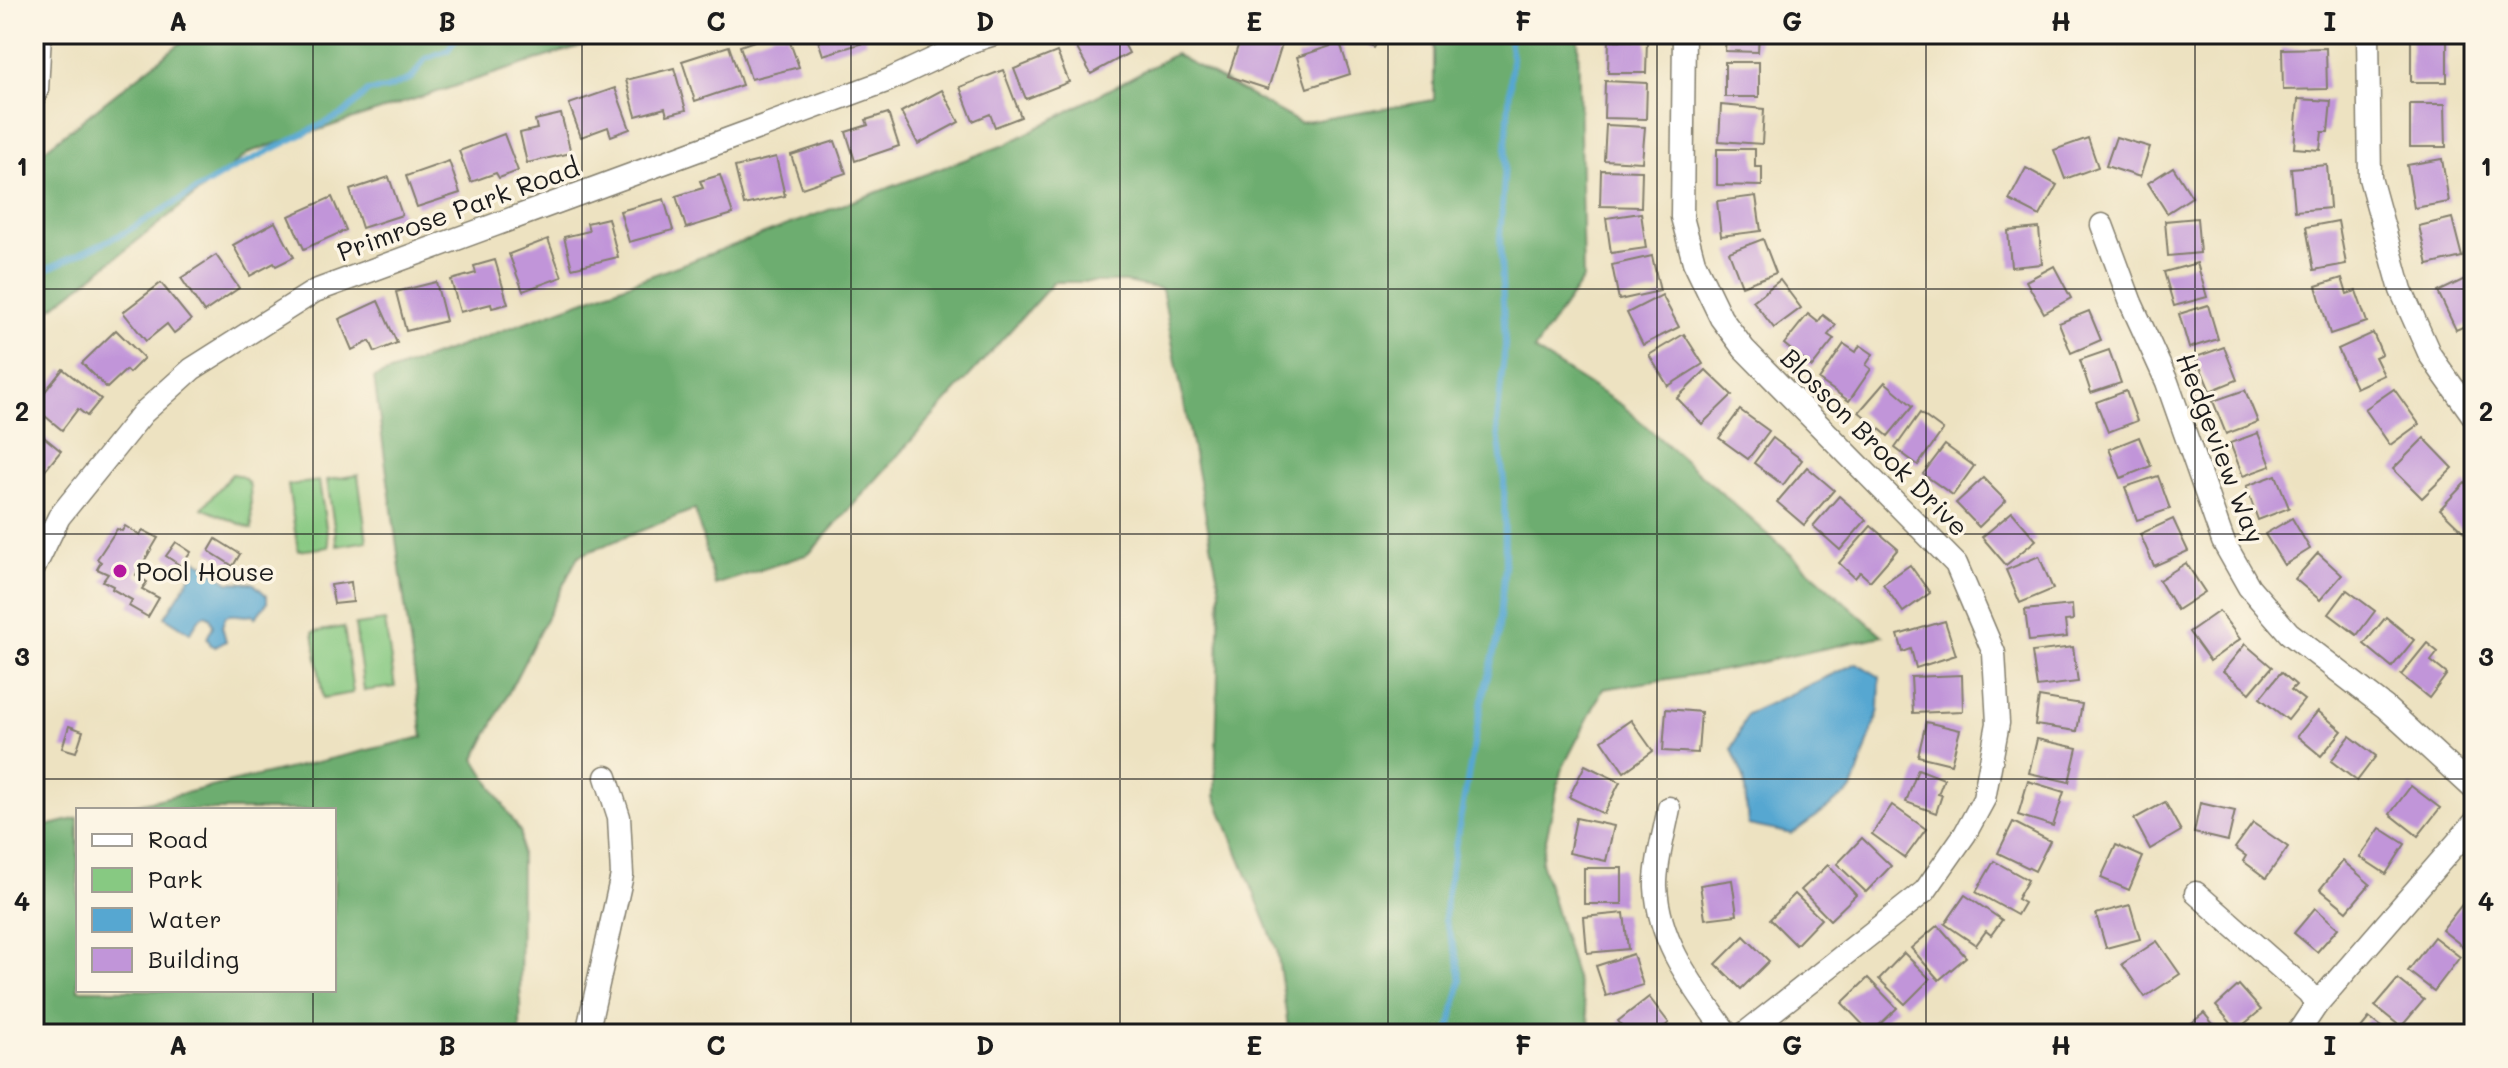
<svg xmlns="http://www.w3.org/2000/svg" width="2508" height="1068" font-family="Mali,sans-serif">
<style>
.green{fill:#87c982;stroke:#52724f;stroke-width:2}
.forest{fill:#6dad70;stroke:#446446;stroke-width:2}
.water{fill:#56a7d1;stroke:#396276;stroke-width:2}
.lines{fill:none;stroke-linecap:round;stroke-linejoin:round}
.stream{stroke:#56a7d1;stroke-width:6}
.building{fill:#c195d9}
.minor-casing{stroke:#847f6e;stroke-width:25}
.minor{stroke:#fff;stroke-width:22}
.grid{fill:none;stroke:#1c1c1c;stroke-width:2;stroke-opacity:0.55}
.poi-dot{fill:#b5179e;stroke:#fcf5e5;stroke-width:3}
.labels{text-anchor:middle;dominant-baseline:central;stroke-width:7;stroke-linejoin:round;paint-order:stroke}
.street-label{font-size:26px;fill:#1c1c1c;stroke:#fcf5e5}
.poi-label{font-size:26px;fill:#1c1c1c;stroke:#fcf5e5;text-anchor:start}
.neatline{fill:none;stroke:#1c1c1c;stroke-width:3}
.grid-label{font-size:26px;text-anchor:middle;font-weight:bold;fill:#1c1c1c}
</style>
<rect width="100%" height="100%" fill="#fcf5e5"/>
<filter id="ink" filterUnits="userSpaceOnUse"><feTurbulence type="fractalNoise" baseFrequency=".0125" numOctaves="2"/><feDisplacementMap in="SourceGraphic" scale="16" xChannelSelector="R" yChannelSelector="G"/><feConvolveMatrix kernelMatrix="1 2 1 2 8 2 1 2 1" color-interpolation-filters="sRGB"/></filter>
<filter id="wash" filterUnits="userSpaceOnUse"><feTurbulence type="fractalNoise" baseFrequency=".006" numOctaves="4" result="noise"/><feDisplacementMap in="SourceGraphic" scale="32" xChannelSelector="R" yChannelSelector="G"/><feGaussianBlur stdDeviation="1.8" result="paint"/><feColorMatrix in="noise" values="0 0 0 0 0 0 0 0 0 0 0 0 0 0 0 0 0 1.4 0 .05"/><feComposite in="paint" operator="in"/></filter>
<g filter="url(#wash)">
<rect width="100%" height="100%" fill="#ede2c1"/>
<g class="green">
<path d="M 232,474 C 241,475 247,478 250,487 L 252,529 L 202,508 Z"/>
<path d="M 358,475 L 367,541 L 337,546 L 327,480 Z"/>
<path d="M 319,481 L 329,547 L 298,551 L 288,485 Z"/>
<path d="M 385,621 L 395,687 L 364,691 L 355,625 Z"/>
<path d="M 344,627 L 353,693 L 323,698 L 313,632 Z"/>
</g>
<g class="forest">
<path d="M 192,34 L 618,34 L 250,152 L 34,322 L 34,158 Z"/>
<path d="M 1434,34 L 1578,34 L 1583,279 L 1534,350 L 1623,406 L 1883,636 L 1720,671 L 1603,689 L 1561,771 L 1541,862 L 1593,1034 L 1289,1034 L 1277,950 L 1215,796 L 1220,590 L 1162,289 L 1125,282 L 1054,282 L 809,554 L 715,585 L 695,509 L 578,556 L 475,759 L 521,833 L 520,1034 L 34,1034 L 34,829 L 78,818 L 78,990 L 334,990 L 334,810 L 113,810 L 423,737 L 374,378 L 1007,144 L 1175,54 L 1300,123 L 1434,100 Z"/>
</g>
<g class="water">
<path d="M 196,560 L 228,582 L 253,583 L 267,596 L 267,603 L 255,618 L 253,615 C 244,618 235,612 226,616 L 222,626 L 226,641 L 215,647 L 211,645 L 207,638 L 213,626 L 210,617 L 205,615 L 200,618 L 190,633 L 165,617 L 195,570 Z"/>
<path d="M 1857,663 L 1880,677 L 1879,710 L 1852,790 L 1792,834 L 1748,825 L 1744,778 L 1732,749 L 1747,714 Z"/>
</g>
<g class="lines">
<g class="stream">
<path d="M 34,284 L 47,269 L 124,233 L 229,171 L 345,113 L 368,91 L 386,89 L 412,78 L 425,59 L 448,50 L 459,34"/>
<path d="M 1448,1034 L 1461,981 L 1458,960 L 1445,920 L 1446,897 L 1482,700 L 1498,637 L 1505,566 L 1504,481 L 1497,424 L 1505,345 L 1500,238 L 1512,57 L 1508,34"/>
</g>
</g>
<g id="blocks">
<g class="building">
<path d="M 774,34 L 787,34 L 799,67 L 751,79 L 740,46 Z"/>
<path d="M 816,34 L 864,34 L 866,42 L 823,55 Z"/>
<path d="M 1091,34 L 1119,34 L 1129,53 L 1091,74 L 1074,43 Z"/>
<path d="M 1242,34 L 1252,34 L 1282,44 L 1268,89 L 1228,76 Z"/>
<path d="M 1349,34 L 1383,34 L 1375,48 Z"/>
<path d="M 1726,34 L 1759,34 L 1758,52 L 1725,51 Z"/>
<rect x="2411" y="39" width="36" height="43"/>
<path d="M 1609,40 L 1647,41 L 1646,73 L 1608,73 Z"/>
<path d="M 1340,43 L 1350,74 L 1307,88 L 1297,57 Z"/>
<path d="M 729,46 L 742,85 L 695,101 L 682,61 Z"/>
<path d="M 2326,48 L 2327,89 L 2283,90 L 2282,49 Z"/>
<path d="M 1057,52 L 1069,82 L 1026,99 L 1014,69 Z"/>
<rect x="1725" y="62" width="34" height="35"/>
<path d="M 674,68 L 686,110 L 667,115 L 665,108 L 636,116 L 626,80 Z"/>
<path d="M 1003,70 L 1021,117 L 995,127 L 990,114 L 973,121 L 960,87 Z"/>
<path d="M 1605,81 L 1647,83 L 1646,119 L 1604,118 Z"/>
<path d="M 615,88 L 630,129 L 611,136 L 608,127 L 581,137 L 569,104 Z"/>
<path d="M 942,90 L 959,122 L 918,144 L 901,112 Z"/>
<path d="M 2298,99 L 2331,101 L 2328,132 L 2322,132 L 2320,150 L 2294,148 Z"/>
<path d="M 2410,104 L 2445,104 L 2446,147 L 2410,147 Z"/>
<path d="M 1721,105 L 1764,109 L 1762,144 L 1719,141 Z"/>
<path d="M 888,113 L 899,146 L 855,161 L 846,132 L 868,125 L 866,120 Z"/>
<path d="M 561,114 L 571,153 L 527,163 L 520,133 L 537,129 L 535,120 Z"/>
<path d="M 1606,125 L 1645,127 L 1642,162 L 1604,160 Z"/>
<path d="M 504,134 L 518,171 L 499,178 L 496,173 L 471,182 L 459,151 Z"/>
<path d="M 2116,137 L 2150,147 L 2140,177 L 2106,166 Z"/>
<path d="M 2088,138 L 2098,167 L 2065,179 L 2054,150 Z"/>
<path d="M 835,141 L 846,173 L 802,188 L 791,155 Z"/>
<path d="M 1717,149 L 1755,149 L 1755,167 L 1762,167 L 1762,186 L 1717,185 Z"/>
<path d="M 776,157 L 785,196 L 744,205 L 735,167 Z"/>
<path d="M 2442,159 L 2449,202 L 2414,208 L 2407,165 Z"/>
<path d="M 449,161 L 460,193 L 417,207 L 406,176 Z"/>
<path d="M 2327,165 L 2330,208 L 2295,211 L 2291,168 Z"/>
<path d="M 2173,167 L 2192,197 L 2167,213 L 2148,183 Z"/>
<path d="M 2026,168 L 2057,185 L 2040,216 L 2009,200 Z"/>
<path d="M 1601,170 L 1642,171 L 1641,207 L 1600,206 Z"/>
<path d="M 720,175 L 733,214 L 686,228 L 676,196 L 703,188 L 700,181 Z"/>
<path d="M 389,177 L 402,215 L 362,228 L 350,190 Z"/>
<path d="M 1756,196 L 1761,231 L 1721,236 L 1717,201 Z"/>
<path d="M 332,197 L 346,230 L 304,249 L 289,216 Z"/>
<path d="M 664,199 L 673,230 L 629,242 L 620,211 Z"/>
<path d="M 1641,213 L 1646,248 L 1611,253 L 1606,218 Z"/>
<path d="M 608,218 L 618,257 L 572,268 L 564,237 L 589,231 L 587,223 Z"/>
<path d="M 2197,218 L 2200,253 L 2168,256 L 2165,221 Z"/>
<path d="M 2452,218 L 2462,257 L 2428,265 L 2419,226 Z"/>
<path d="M 2338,221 L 2346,264 L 2314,270 L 2306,227 Z"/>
<path d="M 275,222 L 294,257 L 276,266 L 274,263 L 250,276 L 233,245 Z"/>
<path d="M 2039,228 L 2042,264 L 2011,267 L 2008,231 Z"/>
<path d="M 548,239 L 562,277 L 523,291 L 509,254 Z"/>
<path d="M 1763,239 L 1776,273 L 1742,286 L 1729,252 Z"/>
<path d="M 216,255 L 239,288 L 204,312 L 181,278 Z"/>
<path d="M 1652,256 L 1660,291 L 1619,300 L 1612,265 Z"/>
<path d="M 495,260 L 508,304 L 492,308 L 491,304 L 460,312 L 451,280 L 476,273 L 474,266 Z"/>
<path d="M 2197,263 L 2207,297 L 2174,306 L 2164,272 Z"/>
<path d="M 2054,266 L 2071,298 L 2044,313 L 2026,281 Z"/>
<path d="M 2471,276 L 2474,283 L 2474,322 L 2456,330 L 2438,292 Z"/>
<path d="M 2342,278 L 2347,294 L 2356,291 L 2367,322 L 2330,334 L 2316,286 Z"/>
<path d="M 1780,280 L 1801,308 L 1774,328 L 1753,301 Z"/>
<path d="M 436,282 L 446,321 L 406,331 L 396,292 Z"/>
<path d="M 161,283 L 191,320 L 174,333 L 167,324 L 146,341 L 123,312 Z"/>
<path d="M 1662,295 L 1679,327 L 1643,345 L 1627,313 Z"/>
<path d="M 378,301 L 397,343 L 375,352 L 370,341 L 352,350 L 339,319 Z"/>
<path d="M 2208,305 L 2218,339 L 2189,348 L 2179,314 Z"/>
<path d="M 2089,311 L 2101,340 L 2071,353 L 2059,323 Z"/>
<path d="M 1808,314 L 1818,322 L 1823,315 L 1836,325 L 1828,335 L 1834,339 L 1812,367 L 1784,344 Z"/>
<path d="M 116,330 L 144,358 L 129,373 L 126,370 L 107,388 L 82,363 Z"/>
<path d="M 2373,333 L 2382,354 L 2375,357 L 2384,375 L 2356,388 L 2338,349 Z"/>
<path d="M 1684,334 L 1703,364 L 1668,386 L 1649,355 Z"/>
<path d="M 1844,344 L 1856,352 L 1860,345 L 1873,354 L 1866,365 L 1871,369 L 1849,401 L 1819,380 Z"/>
<path d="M 2224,347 L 2237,380 L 2210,391 L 2196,357 Z"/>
<path d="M 2109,350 L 2121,383 L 2091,393 L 2080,360 Z"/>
<path d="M 63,369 L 101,399 L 87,416 L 78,409 L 62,430 L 34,407 L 34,405 Z"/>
<path d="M 1706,370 L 1732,395 L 1702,424 L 1677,398 Z"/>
<path d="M 1885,382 L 1913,406 L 1888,436 L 1859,412 Z"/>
<path d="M 2394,389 L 2419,424 L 2390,445 L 2365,409 Z"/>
<path d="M 2245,390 L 2258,422 L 2226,434 L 2213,401 Z"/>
<path d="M 2126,391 L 2137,421 L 2108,432 L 2096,402 Z"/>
<path d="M 1740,410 L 1769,431 L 1748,459 L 1719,438 Z"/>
<path d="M 1920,413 L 1943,430 L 1918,465 L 1895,448 Z"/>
<path d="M 34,429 L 61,451 L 34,484 Z"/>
<path d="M 2258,433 L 2271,466 L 2243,476 L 2230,443 Z"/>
<path d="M 2139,437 L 2151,466 L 2121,478 L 2109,449 Z"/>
<path d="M 1773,438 L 1802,460 L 1783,485 L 1754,463 Z"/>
<path d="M 2424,438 L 2453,468 L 2422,498 L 2393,469 Z"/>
<path d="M 1945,445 L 1974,466 L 1953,495 L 1923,474 Z"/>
<path d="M 1807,467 L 1834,490 L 1804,525 L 1777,502 Z"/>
<path d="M 2276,475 L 2289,508 L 2258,520 L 2246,486 Z"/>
<path d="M 2158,476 L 2170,509 L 2137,520 L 2125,487 Z"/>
<path d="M 1983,478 L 2006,501 L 1979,527 L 1956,503 Z"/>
<path d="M 2465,483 L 2474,492 L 2474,536 L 2471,539 L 2440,509 Z"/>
<path d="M 1839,496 L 1866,520 L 1840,550 L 1813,526 Z"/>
<path d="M 2012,512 L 2036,540 L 2006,565 L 1982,537 Z"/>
<path d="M 2292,518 L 2310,549 L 2284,565 L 2265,534 Z"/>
<path d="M 2173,519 L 2188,551 L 2154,566 L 2140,534 Z"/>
<path d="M 125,526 L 140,535 L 143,530 L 158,538 L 136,575 L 147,582 L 142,589 L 159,598 L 148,617 L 129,606 L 132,600 L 112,589 L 113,586 L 103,581 L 108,574 L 97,569 L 101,562 L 97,559 L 117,529 L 122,531 Z"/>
<path d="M 1871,526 L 1898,549 L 1870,581 L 1860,572 L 1855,578 L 1839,563 Z"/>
<path d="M 216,539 L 240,554 L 233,566 L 209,551 Z"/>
<path d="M 176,542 L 191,552 L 181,566 L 166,556 Z"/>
<path d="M 2318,553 L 2342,575 L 2320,600 L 2295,579 Z"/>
<path d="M 2039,556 L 2053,589 L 2020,603 L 2006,570 Z"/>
<path d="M 2186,563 L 2205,592 L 2177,610 L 2159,580 Z"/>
<path d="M 1910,565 L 1930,593 L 1903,612 L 1883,584 Z"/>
<path d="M 351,582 L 353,602 L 334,604 L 331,585 Z"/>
<path d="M 2347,590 L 2375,611 L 2357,635 L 2329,614 Z"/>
<path d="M 2072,605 L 2073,620 L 2065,621 L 2067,637 L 2029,641 L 2025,610 Z"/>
<path d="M 2219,611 L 2240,639 L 2210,661 L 2189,632 Z"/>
<path d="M 2386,617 L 2414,640 L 2392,667 L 2364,644 Z"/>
<path d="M 1945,621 L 1956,655 L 1916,668 L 1911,649 L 1903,652 L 1898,635 Z"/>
<path d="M 2427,643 L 2438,652 L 2431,661 L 2447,674 L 2429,698 L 2401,675 Z"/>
<path d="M 2245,644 L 2272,667 L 2250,693 L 2223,671 Z"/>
<path d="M 2073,647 L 2078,682 L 2037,687 L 2032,652 Z"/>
<path d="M 2281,672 L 2296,685 L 2291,690 L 2304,700 L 2288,720 L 2260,698 Z"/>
<path d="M 1962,675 L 1963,711 L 1913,713 L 1911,677 Z"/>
<path d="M 2039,697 L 2082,704 L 2077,731 L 2035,725 Z"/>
<path d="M 1666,709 L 1701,712 L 1698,753 L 1663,751 Z"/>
<path d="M 2318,711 L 2342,731 L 2321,756 L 2297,736 Z"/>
<path d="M 1631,720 L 1653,751 L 1624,772 L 1602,740 Z"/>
<path d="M 1926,722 L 1960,730 L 1951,764 L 1918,756 Z"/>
<path d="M 69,726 L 83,731 L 76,752 L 62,748 Z"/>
<path d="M 2350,736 L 2376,756 L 2357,781 L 2331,761 Z"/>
<path d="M 2037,739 L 2077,748 L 2069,782 L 2029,773 Z"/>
<path d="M 1585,765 L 1620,782 L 1604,814 L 1569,797 Z"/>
<path d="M 1918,769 L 1944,779 L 1938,794 L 1942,795 L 1936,813 L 1906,802 Z"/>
<path d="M 2028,781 L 2064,792 L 2053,826 L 2018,815 Z"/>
<path d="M 2411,786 L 2440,808 L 2418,836 L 2390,814 Z"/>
<path d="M 2165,802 L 2181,831 L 2150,849 L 2134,819 Z"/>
<path d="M 2200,803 L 2235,811 L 2228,841 L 2194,833 Z"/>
<path d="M 1892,805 L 1926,829 L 1905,858 L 1872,834 Z"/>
<path d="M 1576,818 L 1614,826 L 1606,861 L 1569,853 Z"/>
<path d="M 2013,822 L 2050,841 L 2035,871 L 1998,853 Z"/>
<path d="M 2253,823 L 2288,847 L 2266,878 L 2243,861 L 2246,856 L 2235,848 Z"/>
<path d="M 2380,828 L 2405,844 L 2386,874 L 2360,857 Z"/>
<path d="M 1862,838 L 1891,866 L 1866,892 L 1837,864 Z"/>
<path d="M 2116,845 L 2143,857 L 2129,890 L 2101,878 Z"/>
<path d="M 1994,861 L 2028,880 L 2017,899 L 2024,903 L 2017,915 L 1976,892 Z"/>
<path d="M 2343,861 L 2370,884 L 2347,911 L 2320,889 Z"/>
<path d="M 1828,865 L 1856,895 L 1830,920 L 1801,890 Z"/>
<rect x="1584" y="868" width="38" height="36"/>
<path d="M 1732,880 L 1737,915 L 1705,919 L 1700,885 Z"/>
<path d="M 1795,894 L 1821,919 L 1796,945 L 1770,919 Z"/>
<path d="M 1965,895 L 2002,920 L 1991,935 L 1986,931 L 1976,945 L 1945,924 Z"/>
<path d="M 2464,902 L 2474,910 L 2474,944 L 2469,951 L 2442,930 Z"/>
<path d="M 2130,905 L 2140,939 L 2106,948 L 2096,914 Z"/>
<path d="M 2315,908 L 2338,928 L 2317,952 L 2294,933 Z"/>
<path d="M 1624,913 L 1628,949 L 1587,953 L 1584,917 Z"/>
<path d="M 1938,925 L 1966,957 L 1939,980 L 1911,948 Z"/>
<path d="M 1744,936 L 1769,961 L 1741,989 L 1716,964 Z"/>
<path d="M 2434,937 L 2460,957 L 2434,991 L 2408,971 Z"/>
<path d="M 2157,941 L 2180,974 L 2145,997 L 2122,964 Z"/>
<path d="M 1904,953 L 1930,979 L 1905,1004 L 1879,979 Z"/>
<path d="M 1633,954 L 1643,985 L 1606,996 L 1596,966 Z"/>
<path d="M 1868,978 L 1897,1008 L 1871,1033 L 1842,1003 Z"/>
<path d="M 2398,979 L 2424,1000 L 2401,1027 L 2375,1006 Z"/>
<path d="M 2239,985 L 2261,1010 L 2237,1030 L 2216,1006 Z"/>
<path d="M 1649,997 L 1669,1023 L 1655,1034 L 1628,1034 L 1618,1021 Z"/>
<path d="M 2204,1013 L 2221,1034 L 2178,1034 Z"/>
<path d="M 2369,1018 L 2390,1034 L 2356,1034 Z"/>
</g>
</g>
</g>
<g filter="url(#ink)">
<use href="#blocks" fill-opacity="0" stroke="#847f6e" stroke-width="2"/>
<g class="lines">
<g class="minor-casing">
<g id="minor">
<path d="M 1684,34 L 1682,217 L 1694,262 L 1721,318 L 1744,349 L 1956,564 L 1994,653 L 1998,723 L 1984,799 L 1965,834 L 1925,891 L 1744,1034"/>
<path d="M 2368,34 L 2370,178 L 2401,290 L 2430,355 L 2474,417"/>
<path d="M 34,97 L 37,90 L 40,34"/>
<path d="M 2102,225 L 2131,303 L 2167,382 L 2223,541 L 2249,587 L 2289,633 L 2385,707 L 2474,789"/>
<path d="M 34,568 L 59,517 L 143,413 L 192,369 L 315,291 L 889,80 L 972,41 L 994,34"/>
<path d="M 1669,808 C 1665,830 1655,865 1656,887 C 1659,945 1695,988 1727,1034"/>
<path d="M 2196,893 L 2308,992 L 2317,1004"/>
<path d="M 587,1034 L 622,875 L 619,817 L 606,777"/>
<path d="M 2297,1034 L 2317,1004 L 2474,823"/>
</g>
</g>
<use href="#minor" class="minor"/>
</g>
</g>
<path class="grid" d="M 313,34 L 313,810M 582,34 L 582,1034M 851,34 L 851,1034M 1120,34 L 1120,1034M 1388,34 L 1388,1034M 1657,34 L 1657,1034M 1926,34 L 1926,1034M 2195,34 L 2195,1034M 34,289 L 2474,289M 34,534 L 2474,534M 34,779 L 2474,779M 313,990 L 313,1034"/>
<circle class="poi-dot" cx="120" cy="571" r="8"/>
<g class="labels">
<g class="street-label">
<text transform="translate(458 209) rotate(-20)">Primrose Park Road</text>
<text transform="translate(1875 442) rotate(45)">Blosson Brook Drive</text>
<text transform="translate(2221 448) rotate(69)">Hedgeview Way</text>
</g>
<g class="poi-label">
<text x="136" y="571">Pool House</text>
</g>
</g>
<rect width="2508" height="1068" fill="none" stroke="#fcf5e5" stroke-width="88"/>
<rect x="76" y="808" width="260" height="184" fill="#fcf5e5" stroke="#a29e95" stroke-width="2"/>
<rect x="92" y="834" width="40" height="12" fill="#ffffff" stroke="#a29e95" stroke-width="2"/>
<text x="148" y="848" font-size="24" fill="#1c1c1c">Road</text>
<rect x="92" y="868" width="40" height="24" fill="#87c982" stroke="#a29e95" stroke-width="2"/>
<text x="148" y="888" font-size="24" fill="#1c1c1c">Park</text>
<rect x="92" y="908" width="40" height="24" fill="#56a7d1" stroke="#a29e95" stroke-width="2"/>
<text x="148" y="928" font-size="24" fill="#1c1c1c">Water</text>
<rect x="92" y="948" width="40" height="24" fill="#c195d9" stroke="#a29e95" stroke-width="2"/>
<text x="148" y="968" font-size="24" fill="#1c1c1c">Building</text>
<rect x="44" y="44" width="2420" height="980" class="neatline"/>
<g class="grid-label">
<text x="178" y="31">A</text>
<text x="447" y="31">B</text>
<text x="716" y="31">C</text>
<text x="985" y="31">D</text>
<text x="1254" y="31">E</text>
<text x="1523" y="31">F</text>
<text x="1792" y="31">G</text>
<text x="2061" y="31">H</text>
<text x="2330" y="31">I</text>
<text x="22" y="176">1</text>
<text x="2486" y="176">1</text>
<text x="22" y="421">2</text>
<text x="2486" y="421">2</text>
<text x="22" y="666">3</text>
<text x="2486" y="666">3</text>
<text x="22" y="911">4</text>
<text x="2486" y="911">4</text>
<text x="178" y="1055">A</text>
<text x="447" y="1055">B</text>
<text x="716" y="1055">C</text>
<text x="985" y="1055">D</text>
<text x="1254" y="1055">E</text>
<text x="1523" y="1055">F</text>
<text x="1792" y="1055">G</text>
<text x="2061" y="1055">H</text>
<text x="2330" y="1055">I</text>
</g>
</svg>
